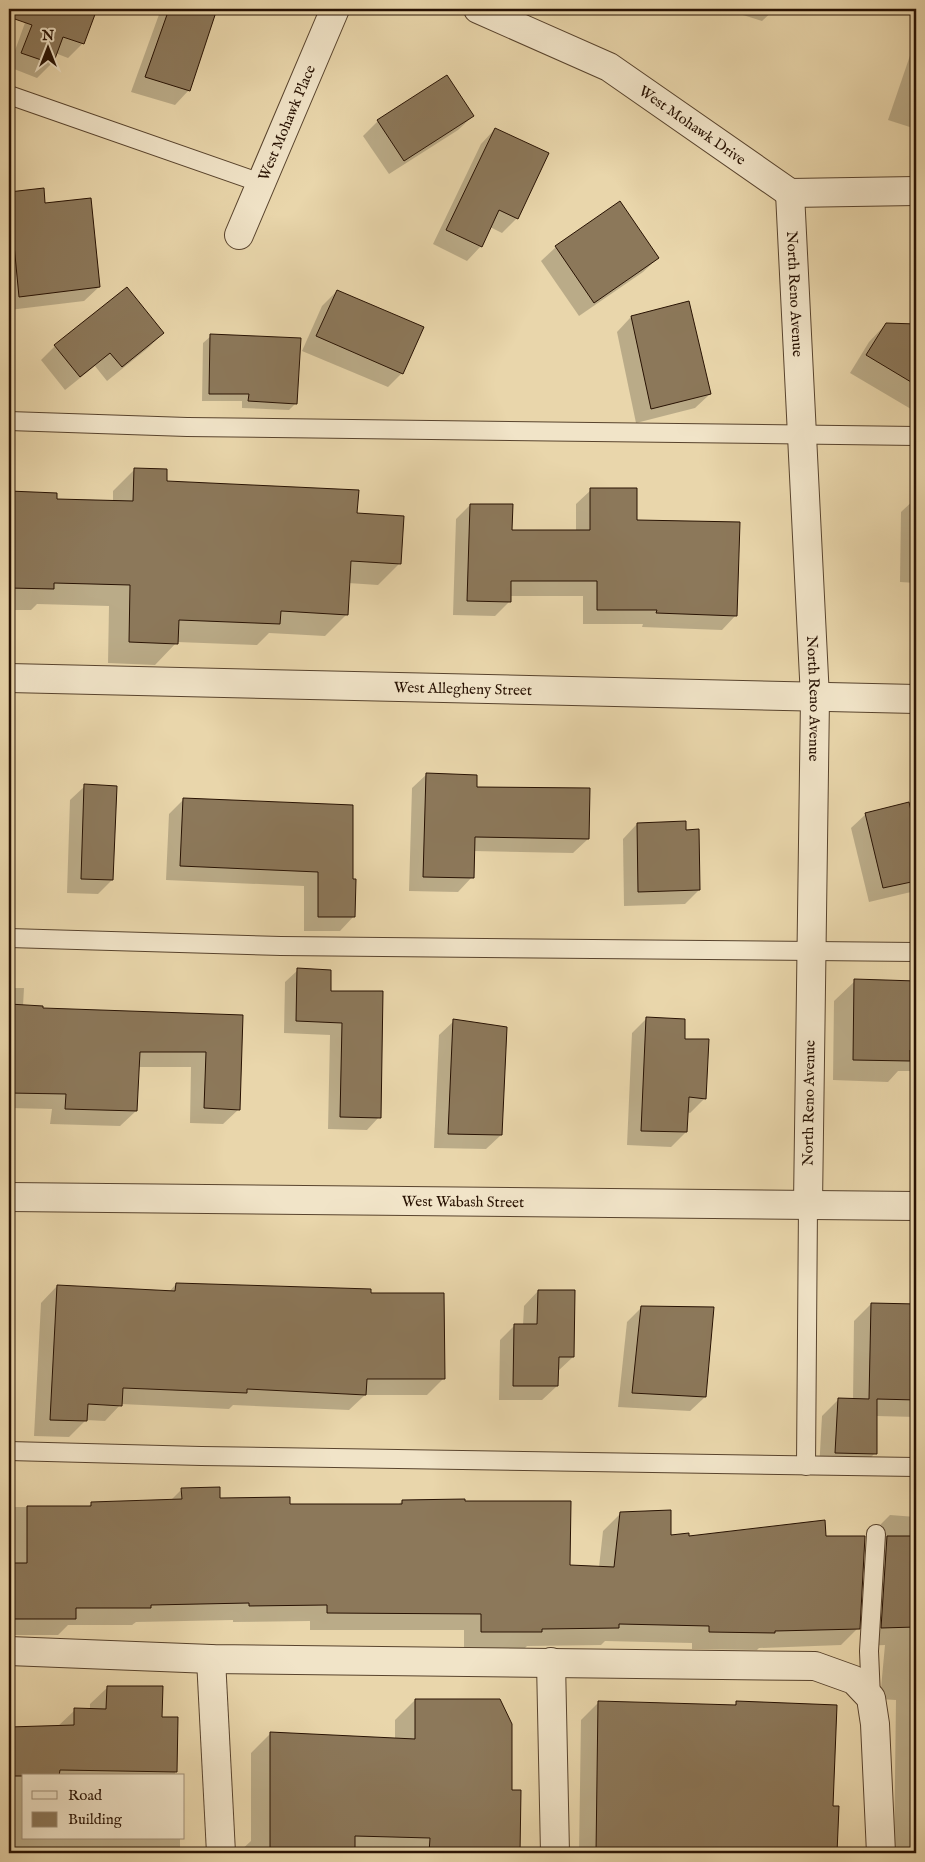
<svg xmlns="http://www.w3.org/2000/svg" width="925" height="1862" font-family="'IM FELL English',serif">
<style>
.shadow{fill:#0003}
.building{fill:#8c785a;stroke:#281203}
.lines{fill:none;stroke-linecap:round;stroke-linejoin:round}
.lane-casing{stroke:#58432d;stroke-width:20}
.street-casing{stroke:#58432d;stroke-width:30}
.lane{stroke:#f1e4c8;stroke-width:18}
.street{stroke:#f1e4c8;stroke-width:28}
.labels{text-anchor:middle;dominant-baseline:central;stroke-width:4.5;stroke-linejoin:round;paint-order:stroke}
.street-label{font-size:15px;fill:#281203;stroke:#f1e4c8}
</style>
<rect width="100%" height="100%" fill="#e9d6ab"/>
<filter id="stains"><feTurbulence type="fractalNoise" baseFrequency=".004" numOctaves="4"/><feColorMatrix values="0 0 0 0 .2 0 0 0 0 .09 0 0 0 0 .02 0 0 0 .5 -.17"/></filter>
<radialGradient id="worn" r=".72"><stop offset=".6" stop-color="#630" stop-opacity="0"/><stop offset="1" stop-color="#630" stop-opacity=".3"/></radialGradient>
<g class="shadow">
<path d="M 30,9 L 96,9 L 82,44 L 68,58 L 55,53 L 51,64 L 37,78 L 9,67 Z"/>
<path d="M 161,9 L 216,9 L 189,90 L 175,105 L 131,92 Z"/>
<path d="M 724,9 L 775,9 L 762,21 Z"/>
<path d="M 916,38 L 916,129 L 888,120 Z"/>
<path d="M 473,116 L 458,130 L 389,174 L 363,136 L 378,121 Z"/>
<path d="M 495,129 L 517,218 L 502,233 L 490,227 L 481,246 L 467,261 L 433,244 L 481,144 Z"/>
<path d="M 43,190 L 44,204 L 99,287 L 84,301 L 9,310 L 9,194 Z"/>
<path d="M 556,247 L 658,258 L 643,272 L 579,316 L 541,261 Z"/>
<path d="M 337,291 L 402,373 L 388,387 L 302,351 L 322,306 Z"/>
<path d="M 631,317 L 710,394 L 695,408 L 636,423 L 617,332 Z"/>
<path d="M 886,324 L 916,325 L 916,412 L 850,373 L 869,342 Z"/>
<path d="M 163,333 L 148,348 L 107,381 L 95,366 L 65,390 L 41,360 L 55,346 Z"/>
<path d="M 211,336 L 296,403 L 289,410 L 242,408 L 242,401 L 202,401 L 203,343 Z"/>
<path d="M 134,470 L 166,482 L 356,514 L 400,563 L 378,585 L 348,583 L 347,614 L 325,636 L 269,633 L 257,645 L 177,642 L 155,665 L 108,663 L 109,606 L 37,604 L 31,610 L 9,610 L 9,492 L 56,494 L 56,500 L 113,502 L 113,491 Z"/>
<path d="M 591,490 L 635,521 L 736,615 L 722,630 L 642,627 L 643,624 L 583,624 L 583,596 L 510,596 L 509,602 L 495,616 L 453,615 L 456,519 L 470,505 L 511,532 L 576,532 L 576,504 Z"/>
<path d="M 916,498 L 916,583 L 900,582 L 901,512 Z"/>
<path d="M 427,774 L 475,788 L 588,839 L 573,853 L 473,851 L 472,877 L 458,892 L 409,891 L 412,788 Z"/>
<path d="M 85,786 L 112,880 L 98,894 L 67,893 L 70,800 Z"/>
<path d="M 184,799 L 352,881 L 354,916 L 340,931 L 304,931 L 304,886 L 166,880 L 169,814 Z"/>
<path d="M 908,804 L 916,838 L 916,887 L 911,892 L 869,902 L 851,828 L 866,814 Z"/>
<path d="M 637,824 L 685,831 L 699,890 L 685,904 L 624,906 L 623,839 Z"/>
<path d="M 298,970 L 329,992 L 382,992 L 379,1117 L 367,1130 L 328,1129 L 330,1035 L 284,1033 L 285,982 Z"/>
<path d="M 855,981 L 916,982 L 916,1071 L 898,1071 L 888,1082 L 833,1080 L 834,1001 Z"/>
<path d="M 9,988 L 24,988 L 23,1006 L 42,1010 L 242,1016 L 239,1109 L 223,1124 L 190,1123 L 191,1067 L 138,1067 L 136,1111 L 120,1126 L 50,1124 L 52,1109 L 9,1108 Z"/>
<path d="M 646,1019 L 683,1040 L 705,1098 L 690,1113 L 687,1112 L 686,1132 L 671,1147 L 627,1145 L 632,1033 Z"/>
<path d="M 454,1021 L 501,1135 L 486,1149 L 434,1148 L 439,1035 Z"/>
<path d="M 176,1284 L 370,1294 L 444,1378 L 427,1395 L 365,1395 L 349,1410 L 233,1405 L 229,1409 L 121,1404 L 105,1421 L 86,1420 L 69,1437 L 34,1436 L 41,1303 L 57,1286 L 169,1292 Z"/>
<path d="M 538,1291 L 573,1357 L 558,1371 L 557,1386 L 542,1400 L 499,1400 L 500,1340 L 515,1325 L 523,1325 L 524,1306 Z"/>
<path d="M 871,1304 L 916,1305 L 916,1417 L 876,1416 L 875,1453 L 859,1470 L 819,1470 L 822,1416 L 839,1399 L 853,1400 L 854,1321 Z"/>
<path d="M 641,1308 L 705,1397 L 690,1411 L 618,1407 L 627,1322 Z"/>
<path d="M 182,1489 L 219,1500 L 288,1505 L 398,1505 L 402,1501 L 569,1566 L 599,1567 L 603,1531 L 620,1514 L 670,1537 L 825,1537 L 858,1628 L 841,1645 L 759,1648 L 757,1650 L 692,1649 L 692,1643 L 605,1641 L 601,1645 L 527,1646 L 524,1649 L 464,1649 L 464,1630 L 310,1630 L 310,1621 L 233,1622 L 233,1620 L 136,1622 L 132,1625 L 68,1625 L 58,1635 L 9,1635 L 9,1507 L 88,1507 L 92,1503 L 170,1501 Z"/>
<path d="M 890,1515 L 916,1517 L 916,1853 L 894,1853 L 896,1700 L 880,1699 L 885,1645 L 863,1646 L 871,1534 Z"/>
<path d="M 108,1687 L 161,1718 L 177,1719 L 175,1776 L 24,1776 L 24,1838 L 180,1838 L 180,1853 L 9,1853 L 9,1728 L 57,1727 L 75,1710 L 90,1710 L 90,1704 Z"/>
<path d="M 415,1700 L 511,1791 L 520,1791 L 518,1853 L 238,1853 L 251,1841 L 251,1753 L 271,1733 L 395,1739 L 395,1720 Z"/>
<path d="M 599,1702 L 733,1706 L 737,1703 L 832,1807 L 837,1807 L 836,1853 L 579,1853 L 581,1720 Z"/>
</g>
<g class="building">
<path d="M 9,9 L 97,9 L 84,44 L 63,37 L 53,64 L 21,53 L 32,25 L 9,17 Z"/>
<path d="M 169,9 L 217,9 L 190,91 L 145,77 Z"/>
<path d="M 447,75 L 474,116 L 404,161 L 377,120 Z"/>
<path d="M 495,128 L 549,153 L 518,219 L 499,210 L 482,247 L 446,230 Z"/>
<path d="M 44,188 L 45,203 L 91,198 L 100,287 L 19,297 L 9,192 Z"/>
<path d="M 620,201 L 659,258 L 594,303 L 555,246 Z"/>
<path d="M 127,287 L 164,333 L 122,367 L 110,353 L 80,377 L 54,345 Z"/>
<path d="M 337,290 L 424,327 L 403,374 L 316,336 Z"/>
<path d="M 689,301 L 711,394 L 651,409 L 631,316 Z"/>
<path d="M 886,323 L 916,324 L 916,385 L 866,355 Z"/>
<path d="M 210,334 L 301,338 L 297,404 L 248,401 L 249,394 L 209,394 Z"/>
<path d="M 134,468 L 167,469 L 167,481 L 359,490 L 357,513 L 404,516 L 401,564 L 351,561 L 348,615 L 281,611 L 280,624 L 179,620 L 178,644 L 129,642 L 130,585 L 54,583 L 54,589 L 9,588 L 9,491 L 57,493 L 57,499 L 133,501 Z"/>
<path d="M 590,488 L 637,488 L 637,520 L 740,522 L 737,616 L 656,613 L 657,610 L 597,610 L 597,581 L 511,581 L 511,602 L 467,601 L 470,504 L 513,504 L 512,530 L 590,530 Z"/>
<path d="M 426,773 L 477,775 L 477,787 L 590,788 L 589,839 L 475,837 L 474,878 L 423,877 Z"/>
<path d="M 84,784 L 117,786 L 113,880 L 81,879 Z"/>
<path d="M 183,798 L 353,805 L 353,879 L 356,879 L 355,917 L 318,917 L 318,872 L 180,866 Z"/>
<path d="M 909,802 L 916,833 L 916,881 L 883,888 L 865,813 Z"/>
<path d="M 686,821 L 686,830 L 699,829 L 700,890 L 638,892 L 637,823 Z"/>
<path d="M 297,968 L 331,970 L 331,991 L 383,991 L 381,1118 L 340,1117 L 342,1023 L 296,1021 Z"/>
<path d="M 854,979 L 916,981 L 916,1051 L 910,1050 L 910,1061 L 853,1060 Z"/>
<path d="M 9,1004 L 43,1006 L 43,1008 L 243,1015 L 240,1110 L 204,1108 L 206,1052 L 140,1052 L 137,1111 L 65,1109 L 66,1094 L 9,1093 Z"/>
<path d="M 646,1017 L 685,1019 L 685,1039 L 709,1039 L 706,1099 L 689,1097 L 687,1132 L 641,1131 Z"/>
<path d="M 453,1019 L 507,1027 L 502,1135 L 448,1134 Z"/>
<path d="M 176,1283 L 371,1289 L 371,1293 L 444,1293 L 445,1379 L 367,1379 L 366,1395 L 247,1389 L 247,1393 L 123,1388 L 122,1406 L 88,1404 L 87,1421 L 50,1420 L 57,1285 L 175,1291 Z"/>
<path d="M 538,1290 L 575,1290 L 574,1357 L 559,1357 L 558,1386 L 513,1386 L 514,1324 L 537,1324 Z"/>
<path d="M 871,1303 L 916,1304 L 916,1400 L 877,1399 L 877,1454 L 835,1453 L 838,1398 L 869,1399 Z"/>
<path d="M 641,1306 L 714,1307 L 706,1397 L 632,1393 Z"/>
<path d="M 220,1487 L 220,1498 L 290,1497 L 290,1504 L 402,1504 L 402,1500 L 465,1499 L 465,1501 L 571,1501 L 570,1565 L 614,1567 L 620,1512 L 671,1510 L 671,1535 L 689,1533 L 689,1536 L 825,1520 L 826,1536 L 865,1536 L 860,1629 L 775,1631 L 775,1633 L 709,1632 L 709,1626 L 619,1624 L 619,1628 L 542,1629 L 542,1632 L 481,1632 L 481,1614 L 327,1613 L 327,1605 L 249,1606 L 249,1603 L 151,1605 L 151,1608 L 76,1608 L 76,1619 L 14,1619 L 14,1563 L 27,1563 L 27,1506 L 91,1506 L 91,1502 L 182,1499 L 181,1488 Z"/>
<path d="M 887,1536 L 916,1536 L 916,1627 L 881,1628 Z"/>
<path d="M 107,1686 L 163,1686 L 162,1717 L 178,1717 L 177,1772 L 60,1770 L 59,1776 L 9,1776 L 9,1727 L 74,1725 L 74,1708 L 106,1709 Z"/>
<path d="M 415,1699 L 500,1699 L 512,1724 L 512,1790 L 521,1790 L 520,1853 L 429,1853 L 430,1838 L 355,1836 L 355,1853 L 270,1853 L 270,1732 L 415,1739 Z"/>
<path d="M 598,1701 L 736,1705 L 736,1701 L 837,1705 L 833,1806 L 839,1806 L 837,1853 L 596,1853 Z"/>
</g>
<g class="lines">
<g class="lane-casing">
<g id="lane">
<path d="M 9,95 L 261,183"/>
<path d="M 9,421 L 187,427 L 916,436"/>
<path d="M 9,938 L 281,946 L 916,952"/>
<path d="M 9,1451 L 201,1456 L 916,1467"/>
<path d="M 806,1466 L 808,1204"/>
<path d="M 871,1698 L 869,1651 L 876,1534"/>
</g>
</g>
<g class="street-casing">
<g id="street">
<path id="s1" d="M 478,9 L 609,67 L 790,193 L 916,191"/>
<path id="s2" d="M 790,193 L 815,698 L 808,1204"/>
<path id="s3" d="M 239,235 L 335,9"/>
<path id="s4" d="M 9,678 L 916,699"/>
<path id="s5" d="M 9,1197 L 916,1206"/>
<path d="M 9,1651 L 211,1659 L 815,1666 L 854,1680 L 871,1698 L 875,1724 L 881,1853"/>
<path d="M 211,1659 L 221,1853"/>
<path d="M 551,1662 L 555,1853"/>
</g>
</g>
<use href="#lane" class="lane"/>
<use href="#street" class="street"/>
</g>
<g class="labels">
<g class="street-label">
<text stroke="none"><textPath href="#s3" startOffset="122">West Mohawk Place</textPath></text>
<text stroke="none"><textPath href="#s1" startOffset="245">West Mohawk Drive</textPath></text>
<text stroke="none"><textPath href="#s2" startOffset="101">North Reno Avenue</textPath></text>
<text stroke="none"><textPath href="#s4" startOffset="454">West Allegheny Street</textPath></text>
<text stroke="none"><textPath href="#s2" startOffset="506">North Reno Avenue</textPath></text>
<text transform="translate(809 1103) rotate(-89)">North Reno Avenue</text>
<text stroke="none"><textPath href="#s5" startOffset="454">West Wabash Street</textPath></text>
</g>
</g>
<rect width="925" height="1862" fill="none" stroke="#e9d6ab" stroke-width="30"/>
<rect x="10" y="10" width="905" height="1842" fill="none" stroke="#281203" stroke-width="2.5"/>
<rect x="15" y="15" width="895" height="1832" fill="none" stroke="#281203"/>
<rect x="22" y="1774" width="162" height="65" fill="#f1e4c8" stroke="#a19079"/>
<rect x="32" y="1791" width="25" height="8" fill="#f1e4c8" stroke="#a19079"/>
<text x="68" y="1800" font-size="15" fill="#281203">Road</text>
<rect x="32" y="1812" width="25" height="15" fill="#8c785a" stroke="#a19079"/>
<text x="68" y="1824" font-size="15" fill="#281203">Building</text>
<g transform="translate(48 48)" stroke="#f1e4c8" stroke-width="4" paint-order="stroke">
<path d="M0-4L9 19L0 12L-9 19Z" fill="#281203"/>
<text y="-8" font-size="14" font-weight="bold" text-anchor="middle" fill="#281203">N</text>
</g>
<rect width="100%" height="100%" filter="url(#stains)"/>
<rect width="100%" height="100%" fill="url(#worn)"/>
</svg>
